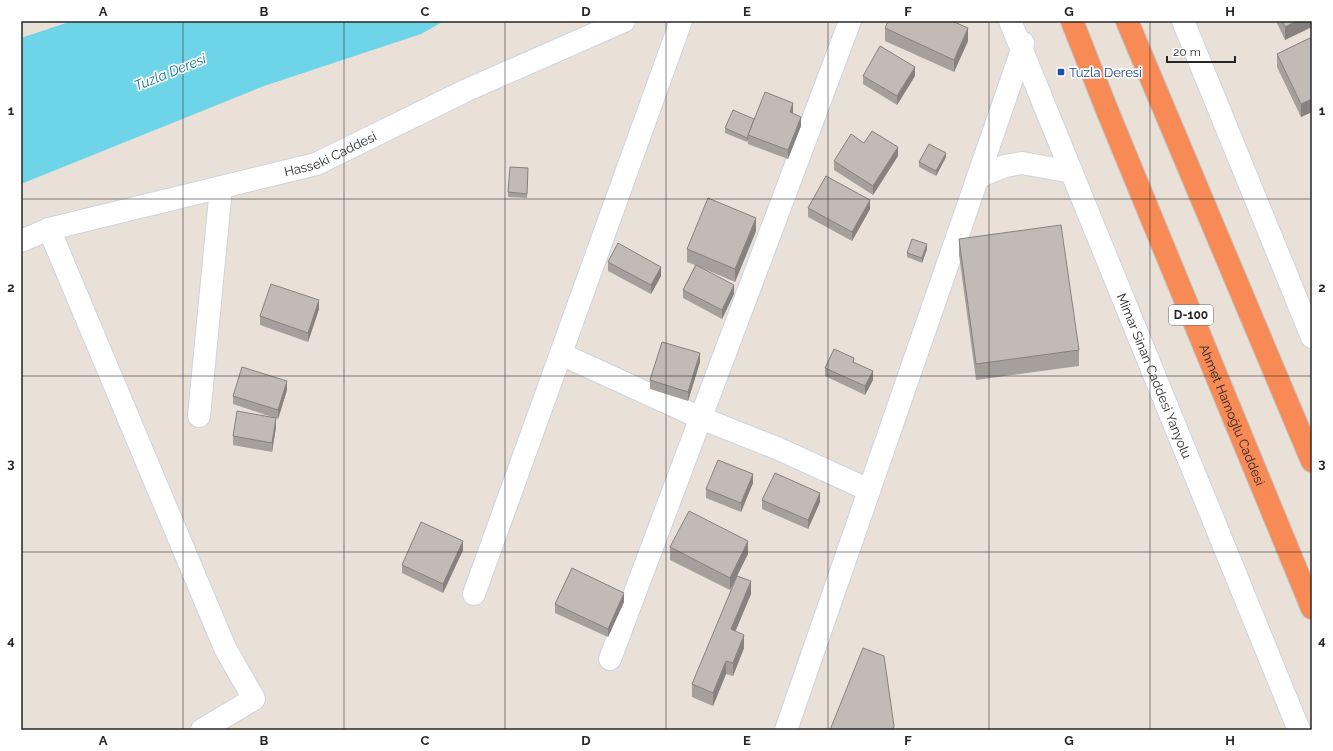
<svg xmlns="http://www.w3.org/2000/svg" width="1333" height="751" font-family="Raleway,sans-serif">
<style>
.water{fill:#6ed4e8}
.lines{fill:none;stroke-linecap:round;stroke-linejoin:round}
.street-casing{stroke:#ced3df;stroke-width:24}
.secondary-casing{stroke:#ced3df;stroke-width:24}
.highway-casing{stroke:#c2c2c2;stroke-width:24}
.street{stroke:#fff;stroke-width:22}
.secondary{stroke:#fff;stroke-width:22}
.highway{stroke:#f78a55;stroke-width:22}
.wall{fill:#a6a09c}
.shaded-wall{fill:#87827f}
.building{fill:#c1bab5;stroke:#87827f}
.grid{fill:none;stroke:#262626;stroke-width:1;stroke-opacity:0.55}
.transit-dot{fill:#1a4fb4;stroke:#fff;stroke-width:1.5}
.labels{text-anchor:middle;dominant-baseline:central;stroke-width:3.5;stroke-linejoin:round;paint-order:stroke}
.shield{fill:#fff;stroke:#676767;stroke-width:1}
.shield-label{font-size:12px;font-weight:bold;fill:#262626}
.transit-label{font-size:13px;fill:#164399;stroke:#fff;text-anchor:start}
.street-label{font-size:13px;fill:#262626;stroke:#fff}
.water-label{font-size:14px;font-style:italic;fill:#12718f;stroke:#fff}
.neatline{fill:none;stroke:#262626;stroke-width:1.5}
.grid-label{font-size:13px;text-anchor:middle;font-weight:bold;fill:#262626}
</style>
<rect width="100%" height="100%" fill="#e9e0d8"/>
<path class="water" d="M 72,21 L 444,21 L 421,34 L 264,86 L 21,184 L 21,38 Z"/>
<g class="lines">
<g class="street-casing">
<g id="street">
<path d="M 49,229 L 225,648 L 254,699 L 202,730"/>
<path d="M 561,354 L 701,418 L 779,449 L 869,490"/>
<path d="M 199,416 L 221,188"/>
<path d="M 474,594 L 681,21"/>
<path d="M 610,659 L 850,21"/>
</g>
</g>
<g class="secondary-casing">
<g id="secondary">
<path id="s1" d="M 1010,21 L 1299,730"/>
<path d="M 1183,21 L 1312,337"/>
<path d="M 978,177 L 1005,166 L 1022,163 L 1072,172"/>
<path id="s2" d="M 21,241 L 49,229 L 316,164 L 467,90 L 624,21"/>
<path d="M 786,730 L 1022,50 L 1023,43"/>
</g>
</g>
<g class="highway-casing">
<g id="highway">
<path id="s3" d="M 1072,21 L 1107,110 L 1312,608"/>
<path d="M 1127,21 L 1312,461"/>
</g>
</g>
<use href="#street" class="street"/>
<use href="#secondary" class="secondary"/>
<use href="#highway" class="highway"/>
</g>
<g class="wall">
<path d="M 1276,21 L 1312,21 L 1285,40 Z"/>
<path d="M 885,28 L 968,41 L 954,72 L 885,41 Z"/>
<path d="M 1312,37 L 1312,112 L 1301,117 L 1277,67 L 1277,54 Z"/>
<path d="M 863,76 L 915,76 L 897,105 L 863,84 Z"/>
<path d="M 793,112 L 793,114 L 801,126 L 788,159 L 748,144 L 748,139 L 747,142 L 725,133 L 725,128 L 754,119 Z"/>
<path d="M 864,143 L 898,156 L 873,195 L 834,170 L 834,161 Z"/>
<path d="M 946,157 L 936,176 L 919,167 L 919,162 Z"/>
<path d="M 528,168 L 527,198 L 508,197 L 508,192 Z"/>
<path d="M 808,208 L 870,209 L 852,241 L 808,217 Z"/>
<path d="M 756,231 L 735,282 L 700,267 L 734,294 L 722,319 L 683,298 L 683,290 L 695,265 L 687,262 L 687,249 Z"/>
<path d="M 959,239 L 1079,350 L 1079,366 L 976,380 L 959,255 Z"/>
<path d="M 927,249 L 922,263 L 907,257 L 907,253 Z"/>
<path d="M 608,262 L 661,276 L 651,294 L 608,271 Z"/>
<path d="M 319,309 L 308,342 L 260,325 L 260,316 Z"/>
<path d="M 700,362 L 688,401 L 650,389 L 650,380 Z"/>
<path d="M 854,362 L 873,380 L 865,395 L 825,376 L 825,368 Z"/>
<path d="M 287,390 L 278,419 L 276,418 L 276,427 L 272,452 L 233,445 L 233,436 L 275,418 L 233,404 L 233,396 Z"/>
<path d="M 753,483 L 741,512 L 706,498 L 706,489 Z"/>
<path d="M 762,500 L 820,502 L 808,529 L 762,509 Z"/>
<path d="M 670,547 L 748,554 L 730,590 L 670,560 Z"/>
<path d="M 463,550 L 443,593 L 402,573 L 402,565 Z"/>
<path d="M 751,594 L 735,631 L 744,648 L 733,676 L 726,674 L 713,706 L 692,697 L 692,684 Z"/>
<path d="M 624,602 L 608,637 L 555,613 L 555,604 Z"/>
</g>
<g class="shaded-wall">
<path d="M 1297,21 L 1312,21 L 1312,27 L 1285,40 L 1285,27 Z"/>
<path d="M 968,28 L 968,41 L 954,72 L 954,60 Z"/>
<path d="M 915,67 L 915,76 L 897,105 L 897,96 Z"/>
<path d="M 1312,99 L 1312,112 L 1301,117 L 1301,104 Z"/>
<path d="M 793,103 L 793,112 L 790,121 L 790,112 Z"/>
<path d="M 801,117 L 801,126 L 788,159 L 788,150 Z"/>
<path d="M 748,135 L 748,139 L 747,142 L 747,138 Z"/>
<path d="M 898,147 L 898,156 L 873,195 L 873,186 Z"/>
<path d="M 946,153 L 946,157 L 936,176 L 936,171 Z"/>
<path d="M 870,200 L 870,209 L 852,241 L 852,232 Z"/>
<path d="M 756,218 L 756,231 L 735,282 L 735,269 Z"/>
<path d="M 927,244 L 927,249 L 922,263 L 922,258 Z"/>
<path d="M 661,267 L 661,276 L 651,294 L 651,285 Z"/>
<path d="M 734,285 L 734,294 L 722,319 L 722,310 Z"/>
<path d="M 319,300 L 319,309 L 308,342 L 308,333 Z"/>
<path d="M 700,353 L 700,362 L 688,401 L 688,392 Z"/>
<path d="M 873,371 L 873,380 L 865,395 L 865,386 Z"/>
<path d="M 287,381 L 287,390 L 278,419 L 278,410 Z"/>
<path d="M 276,418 L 276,427 L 272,452 L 272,443 Z"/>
<path d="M 753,474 L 753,483 L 741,512 L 741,503 Z"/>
<path d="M 820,493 L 820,502 L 808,529 L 808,520 Z"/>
<path d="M 463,541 L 463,550 L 443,593 L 443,584 Z"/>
<path d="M 748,541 L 748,554 L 730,590 L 730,578 Z"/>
<path d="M 751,581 L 751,594 L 731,642 L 731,629 Z"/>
<path d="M 624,593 L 624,602 L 608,637 L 608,629 Z"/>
<path d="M 744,635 L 744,648 L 733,676 L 733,663 Z"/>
<path d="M 726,661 L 726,674 L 713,706 L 713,693 Z"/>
</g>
<g class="building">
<path d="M 888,21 L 952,21 L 968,28 L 954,60 L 885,28 Z"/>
<path d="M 1282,21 L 1297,21 L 1285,27 Z"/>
<path d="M 1312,37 L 1312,99 L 1301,104 L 1277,54 Z"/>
<path d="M 880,46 L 915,67 L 897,96 L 863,76 Z"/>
<path d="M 765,92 L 793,103 L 790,112 L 801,117 L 788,150 L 748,135 Z"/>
<path d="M 733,110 L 754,119 L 747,138 L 725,128 Z"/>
<path d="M 872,131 L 898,147 L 873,186 L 834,161 L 851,134 L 864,143 Z"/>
<path d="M 929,144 L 946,153 L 936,171 L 919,162 Z"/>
<path d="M 510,167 L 528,168 L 527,194 L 508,192 Z"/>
<path d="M 826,176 L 870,200 L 852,232 L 808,208 Z"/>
<path d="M 708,198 L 756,218 L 735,269 L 687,249 Z"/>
<path d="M 1061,225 L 1079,350 L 976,364 L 959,239 Z"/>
<path d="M 912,239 L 927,244 L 922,258 L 907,253 Z"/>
<path d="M 618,243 L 661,267 L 651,285 L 608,262 Z"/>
<path d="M 696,265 L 734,285 L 722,310 L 683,290 Z"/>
<path d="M 271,284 L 319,300 L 308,333 L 260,316 Z"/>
<path d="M 662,342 L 700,353 L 688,392 L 650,380 Z"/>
<path d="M 834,349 L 854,358 L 853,362 L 873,371 L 865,386 L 825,368 Z"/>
<path d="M 242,367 L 287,381 L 278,410 L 233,396 Z"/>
<path d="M 237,411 L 276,418 L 272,443 L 233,436 Z"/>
<path d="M 718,460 L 753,474 L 741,503 L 706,489 Z"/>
<path d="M 775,473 L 820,493 L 808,520 L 762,500 Z"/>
<path d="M 689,511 L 748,541 L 730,578 L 670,547 Z"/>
<path d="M 421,522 L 463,541 L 443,584 L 402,565 Z"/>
<path d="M 572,568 L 624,593 L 608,629 L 555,604 Z"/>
<path d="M 737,576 L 751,581 L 731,629 L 744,635 L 733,663 L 726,661 L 713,693 L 692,684 Z"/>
<path d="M 863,648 L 884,656 L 894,726 L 893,730 L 830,730 Z"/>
</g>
<path class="grid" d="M 183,21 L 183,730M 344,21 L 344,730M 505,21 L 505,730M 666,21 L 666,730M 828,21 L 828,730M 989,21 L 989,730M 1150,21 L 1150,730M 21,199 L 1312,199M 21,376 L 1312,376M 21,552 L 1312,552"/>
<rect class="transit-dot" x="1057" y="68" width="8" height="8" rx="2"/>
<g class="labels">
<rect class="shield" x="1169" y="305" width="44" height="20" rx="3"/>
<g class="shield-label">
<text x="1191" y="315">D-100</text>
</g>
<g class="transit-label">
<text x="1069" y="72">Tuzla Deresi</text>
</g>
<g class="street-label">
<text stroke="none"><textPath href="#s2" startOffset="322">Hasseki Caddesi</textPath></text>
<text stroke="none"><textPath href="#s1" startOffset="383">Mimar Sinan Caddesi Yanyolu</textPath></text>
<text stroke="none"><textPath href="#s3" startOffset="425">Ahmet Hamoğlu Caddesi</textPath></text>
</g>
<g class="water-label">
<text transform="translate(170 72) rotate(-22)">Tuzla Deresi</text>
</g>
</g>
<rect width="1333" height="751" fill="none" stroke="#ffffff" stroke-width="44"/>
<path d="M1167 56v6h68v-6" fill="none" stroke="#262626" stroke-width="2"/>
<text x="1173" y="56" font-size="12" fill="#262626" stroke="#ffffff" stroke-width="3" paint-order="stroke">20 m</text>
<rect x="22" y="22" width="1289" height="707" class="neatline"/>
<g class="grid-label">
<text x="103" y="16">A</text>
<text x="264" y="16">B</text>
<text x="425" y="16">C</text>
<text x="586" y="16">D</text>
<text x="747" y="16">E</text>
<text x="908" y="16">F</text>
<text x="1069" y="16">G</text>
<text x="1230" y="16">H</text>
<text x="11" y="115">1</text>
<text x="1322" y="115">1</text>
<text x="11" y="292">2</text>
<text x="1322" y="292">2</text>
<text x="11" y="468">3</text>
<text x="1322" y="468">3</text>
<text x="11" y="645">4</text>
<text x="1322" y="645">4</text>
<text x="103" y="745">A</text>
<text x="264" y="745">B</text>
<text x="425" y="745">C</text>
<text x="586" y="745">D</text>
<text x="747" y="745">E</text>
<text x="908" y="745">F</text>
<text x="1069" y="745">G</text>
<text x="1230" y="745">H</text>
</g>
</svg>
